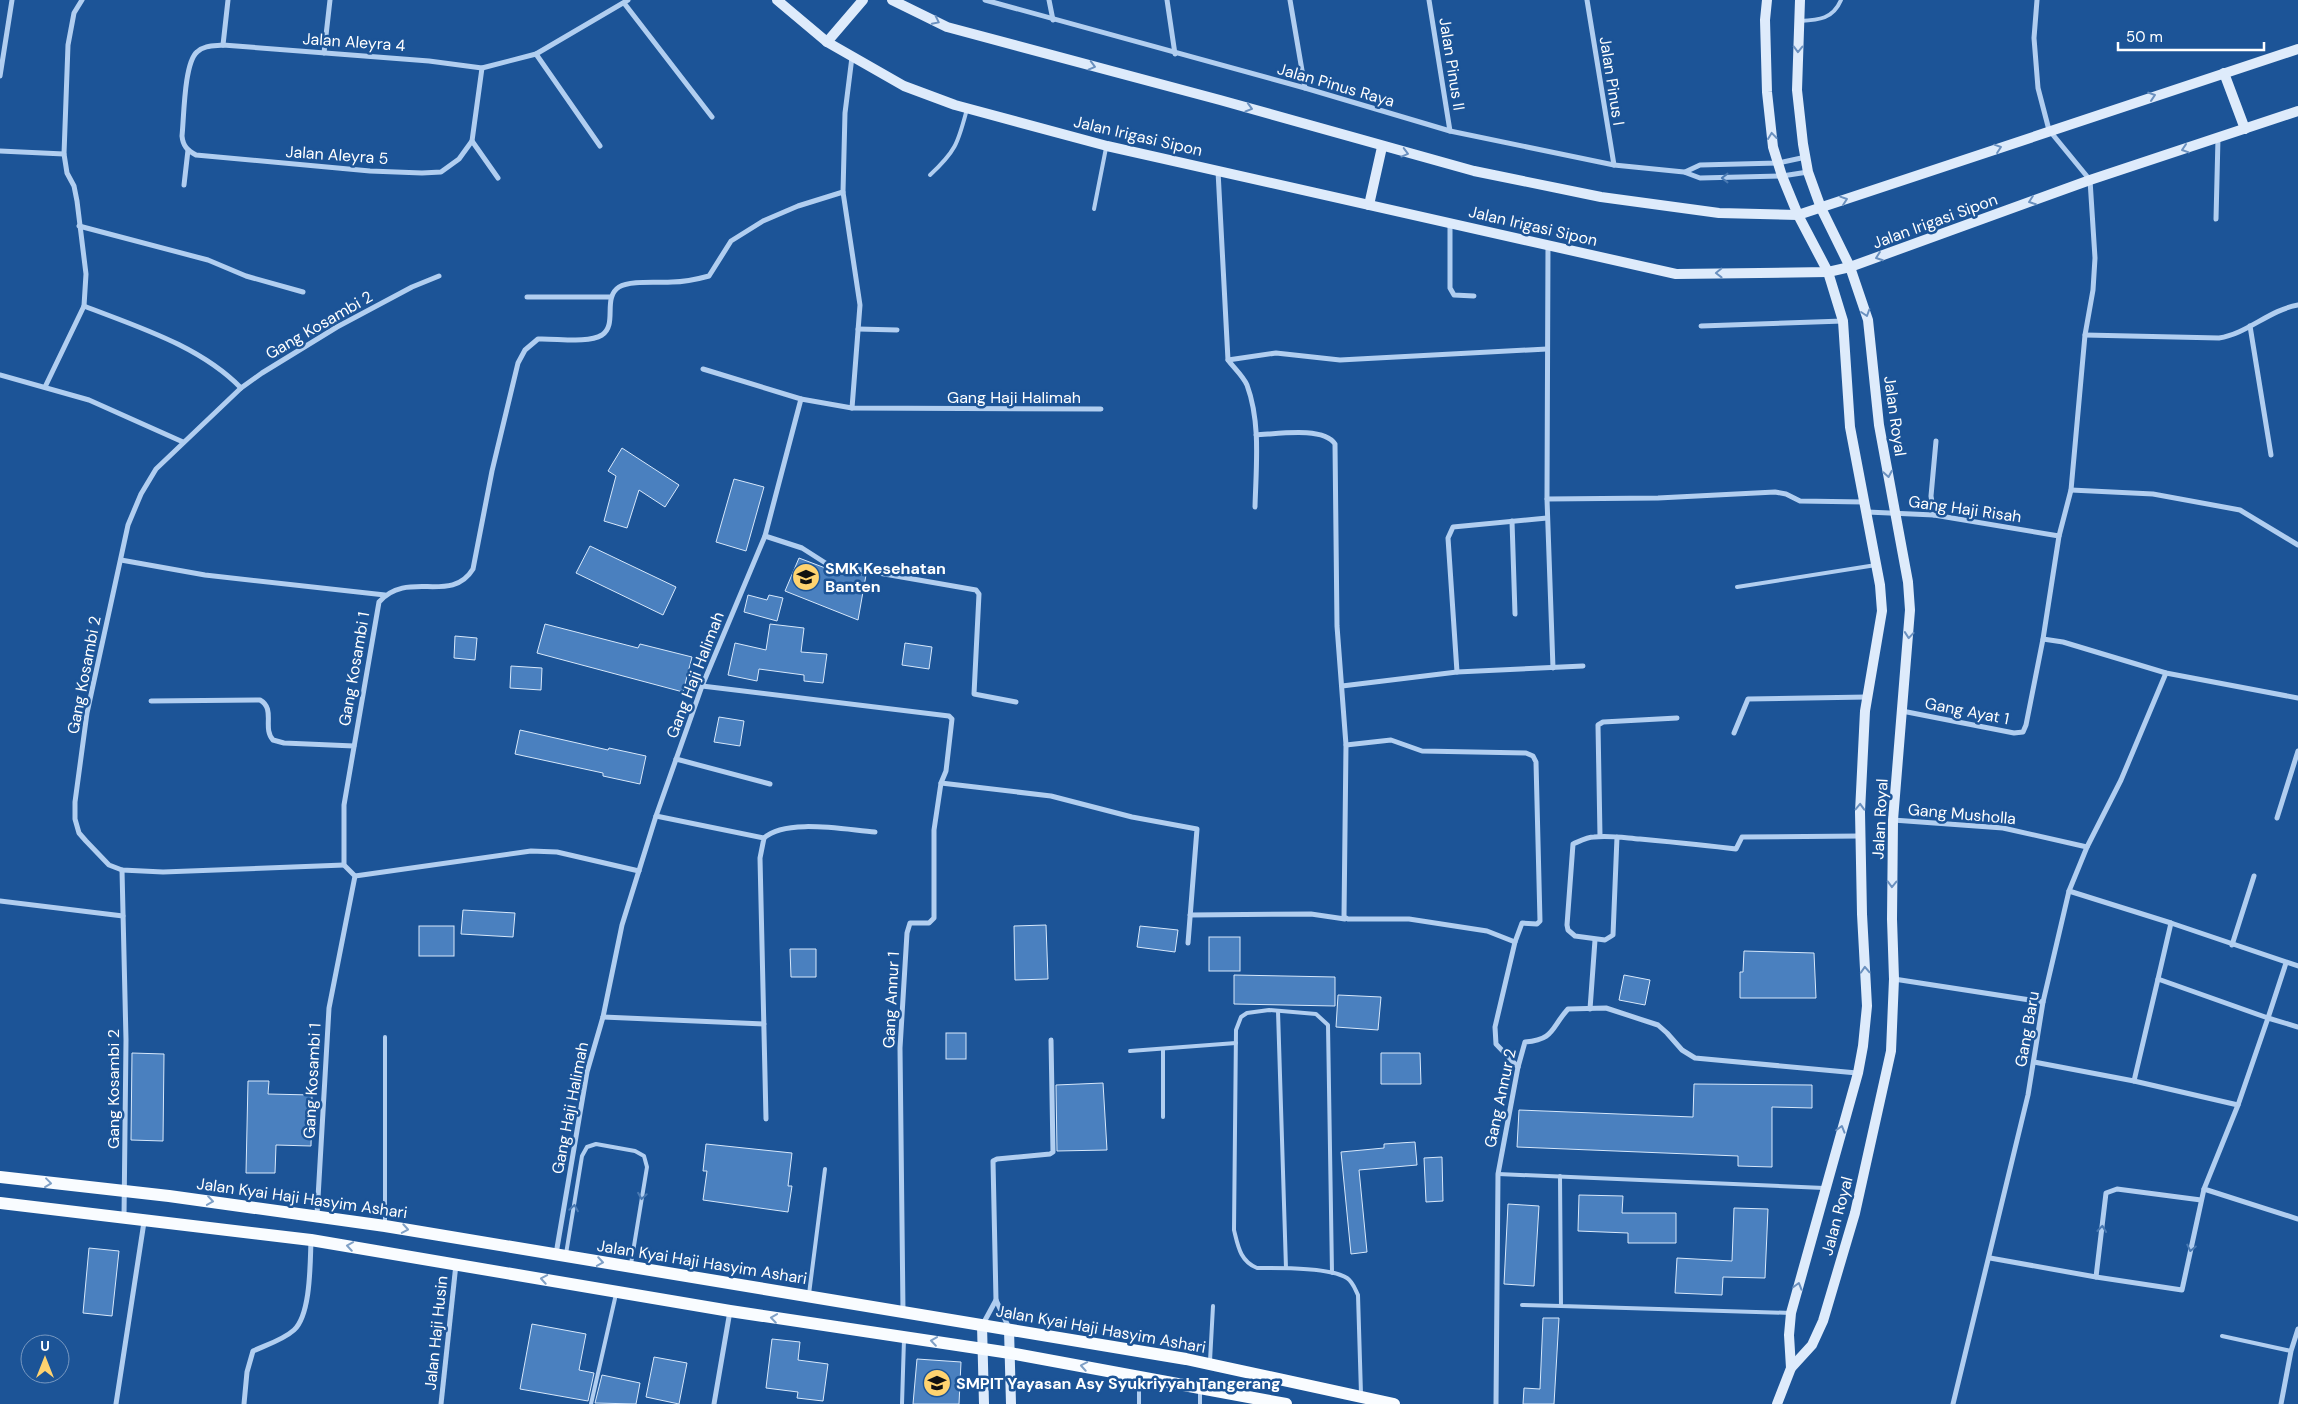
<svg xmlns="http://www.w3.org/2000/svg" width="2298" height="1404" font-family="'DM Sans',sans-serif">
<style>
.building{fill:#4a80bf;stroke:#d7e8fb}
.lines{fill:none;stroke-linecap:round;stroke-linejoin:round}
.lane{stroke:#b1cef0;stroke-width:4}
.street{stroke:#b1cef0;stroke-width:5}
.secondary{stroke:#deebfb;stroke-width:10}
.primary{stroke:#f9fcff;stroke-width:12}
.oneway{stroke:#6a90bf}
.oneway2{stroke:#4979b2}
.oneway3{stroke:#7fa0c6}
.labels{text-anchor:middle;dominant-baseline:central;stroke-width:5;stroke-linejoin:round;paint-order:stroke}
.street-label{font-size:16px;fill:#fff;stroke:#1c5497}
.poi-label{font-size:16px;font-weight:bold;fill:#fff;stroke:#1c5497;text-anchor:start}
</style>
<rect width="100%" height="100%" fill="#1c5497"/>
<g class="building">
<path d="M 622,448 L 679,485 L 665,507 L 639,490 L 627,528 L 604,521 L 616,476 L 608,471 Z"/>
<path d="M 734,479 L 764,487 L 746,551 L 716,542 Z"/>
<path d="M 590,546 L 676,587 L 663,615 L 576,573 Z"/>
<path d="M 799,558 L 841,574 L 842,571 L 866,575 L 858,620 L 785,591 Z"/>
<path d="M 748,595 L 767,600 L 769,595 L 783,598 L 777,621 L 744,612 Z"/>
<path d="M 545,624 L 638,648 L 640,644 L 692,657 L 683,692 L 537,653 Z"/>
<path d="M 770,624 L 804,628 L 801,652 L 827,654 L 823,683 L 804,681 L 804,675 L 759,669 L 757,681 L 728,675 L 735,643 L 766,650 Z"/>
<path d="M 455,636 L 477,638 L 475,660 L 454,658 Z"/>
<path d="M 905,643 L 932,647 L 929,669 L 902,665 Z"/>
<path d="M 511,666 L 542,668 L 541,690 L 510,688 Z"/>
<path d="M 719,717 L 744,721 L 740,746 L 714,742 Z"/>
<path d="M 520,730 L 608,750 L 609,748 L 646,756 L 640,784 L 603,776 L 603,773 L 515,754 Z"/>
<path d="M 463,910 L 515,913 L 513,937 L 461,934 Z"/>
<path d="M 1046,925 L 1048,979 L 1015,980 L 1014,926 Z"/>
<rect x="419" y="926" width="35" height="30"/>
<path d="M 1140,926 L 1178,930 L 1175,952 L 1137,947 Z"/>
<rect x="1209" y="937" width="31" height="34"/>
<path d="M 790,949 L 816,949 L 816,977 L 791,977 Z"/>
<path d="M 1744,951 L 1814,953 L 1816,998 L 1740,998 L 1740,972 L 1743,972 Z"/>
<path d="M 1234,975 L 1335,977 L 1335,1006 L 1234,1004 Z"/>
<path d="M 1624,975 L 1650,980 L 1645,1005 L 1619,1000 Z"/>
<path d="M 1338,995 L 1381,997 L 1378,1030 L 1336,1027 Z"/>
<rect x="946" y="1033" width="20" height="26"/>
<path d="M 132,1053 L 164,1054 L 163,1141 L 131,1140 Z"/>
<path d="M 1381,1053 L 1420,1053 L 1421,1084 L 1381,1084 Z"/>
<path d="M 248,1081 L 269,1081 L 268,1094 L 312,1095 L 311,1146 L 276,1145 L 275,1173 L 246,1173 Z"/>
<path d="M 1103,1083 L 1107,1150 L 1057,1151 L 1056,1085 Z"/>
<path d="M 1694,1084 L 1812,1085 L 1812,1108 L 1772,1107 L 1772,1167 L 1738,1166 L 1738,1156 L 1517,1147 L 1519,1110 L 1693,1117 Z"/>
<path d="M 1415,1142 L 1417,1165 L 1359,1170 L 1367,1252 L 1351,1254 L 1341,1152 L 1384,1148 L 1384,1144 Z"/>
<path d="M 706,1144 L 792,1153 L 788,1186 L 792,1186 L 788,1212 L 703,1200 L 707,1171 L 703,1171 Z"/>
<path d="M 1442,1157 L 1443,1201 L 1426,1202 L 1424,1158 Z"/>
<path d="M 1579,1195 L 1623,1196 L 1622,1213 L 1676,1213 L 1676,1243 L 1628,1243 L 1628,1233 L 1578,1231 Z"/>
<path d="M 1508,1204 L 1539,1206 L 1534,1286 L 1504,1284 Z"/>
<path d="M 1734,1208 L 1768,1209 L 1765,1278 L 1723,1277 L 1722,1295 L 1675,1293 L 1677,1258 L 1732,1261 Z"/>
<path d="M 89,1248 L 119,1251 L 112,1316 L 83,1313 Z"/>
<path d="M 1543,1318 L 1559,1318 L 1554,1404 L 1523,1404 L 1524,1388 L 1540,1389 Z"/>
<path d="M 532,1324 L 586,1334 L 579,1370 L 594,1373 L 588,1401 L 520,1389 Z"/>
<path d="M 772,1339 L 800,1342 L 798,1360 L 828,1364 L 823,1401 L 797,1398 L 798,1392 L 766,1388 Z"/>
<path d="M 654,1357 L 687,1363 L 679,1404 L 646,1397 Z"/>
<path d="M 917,1359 L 961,1362 L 959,1404 L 913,1404 Z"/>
<path d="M 602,1375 L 640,1383 L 636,1404 L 595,1403 Z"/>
</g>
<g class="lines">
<g class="lane">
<path d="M 1800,21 C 1819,20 1833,19 1841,0"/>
<path d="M 930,175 C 957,150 958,142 967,109"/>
<path d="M 1094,209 L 1106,148"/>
<path d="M 1737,587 L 1876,565"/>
<path d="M 1278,1011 L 1286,1268"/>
<path d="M 1163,1049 L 1163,1117"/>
<path d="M 1130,1051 L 1236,1043"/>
<path d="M 1498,1174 L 1824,1188"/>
<path d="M 1560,1176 L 1561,1306 L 1791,1313"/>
<path d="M 385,1224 L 385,1037"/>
<path d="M 566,1254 L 582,1156 L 587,1147 L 596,1144 L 635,1151 L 644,1156 L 647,1167 L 631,1264"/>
<path d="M 1332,1273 L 1328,1025 L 1316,1014 L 1269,1010 L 1247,1013 L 1241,1017 L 1236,1030 L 1234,1230 C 1238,1246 1240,1261 1257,1268 C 1278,1268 1330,1267 1347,1278 C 1353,1282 1355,1289 1358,1295 L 1361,1394"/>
<path d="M 809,1294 L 825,1169"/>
<path d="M 1522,1305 L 1561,1306"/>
<path d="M 2222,1336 L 2291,1351"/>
<path d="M 1210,1361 L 1213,1306"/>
<path d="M 1139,1379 L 1139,1404"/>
<path d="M 591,1404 L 616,1294"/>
<path d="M 902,1404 L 904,1339"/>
<path d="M 1200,1404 L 1200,1389"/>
</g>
<g class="street">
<path d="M 985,0 L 1305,88 L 1450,131 L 1614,165 L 1684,172 L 1700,178 L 1782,176 L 1808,172"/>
<path d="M 1049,0 L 1053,20"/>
<path d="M 1167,0 L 1175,54"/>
<path d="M 1290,0 L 1305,88"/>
<path d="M 1429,0 L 1450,131"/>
<path d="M 1587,0 L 1614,165"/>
<path d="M 624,3 L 712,117"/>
<path d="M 223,45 L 228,0"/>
<path d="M 324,53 L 330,0"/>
<path d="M 536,54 L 600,146"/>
<path d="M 852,57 L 845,113 L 843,192 L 860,305 L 852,408"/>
<path d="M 482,68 L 472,141 L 498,178"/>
<path d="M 0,76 L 12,0"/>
<path d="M 472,141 L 459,159 L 441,172 L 422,173 L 370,171 L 196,155 C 187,150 183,146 182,136 C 184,118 184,63 197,52 C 204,45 214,46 223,45 L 429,61 L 482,68 L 536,54 L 628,0"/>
<path d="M 0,151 L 64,154"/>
<path d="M 1218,171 L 1228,360 C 1234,368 1243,376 1247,385 C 1261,423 1256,467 1255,507"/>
<path d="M 1685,172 L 1700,165 L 1778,163 L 1806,157"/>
<path d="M 184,185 L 188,150"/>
<path d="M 2216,219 L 2218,138"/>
<path d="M 1450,223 L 1450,288 L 1454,295 L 1474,296"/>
<path d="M 79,226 L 208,260 L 246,276 L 303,292"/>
<path d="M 1548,245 L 1547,499 L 1553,668"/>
<path d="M 527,297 L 611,297"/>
<path d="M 84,306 C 138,327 200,346 241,388"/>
<path d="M 1701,326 L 1843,321"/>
<path d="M 2250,326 L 2271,455"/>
<path d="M 858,329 L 897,330"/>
<path d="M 2085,335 L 2219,338 C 2247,334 2269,310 2298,305"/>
<path d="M 1228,360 L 1276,353 L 1340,360 L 1547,349"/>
<path d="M 703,369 L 801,399"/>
<path d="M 0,375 L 89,400 L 183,442"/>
<path d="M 45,387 L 84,306 L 86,274 L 77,201 L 74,186 L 67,173 L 64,154 L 68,45 L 74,13 L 82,0"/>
<path d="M 1256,435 C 1276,434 1324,426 1335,444 L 1337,626 L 1346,745 L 1344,917 L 1348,919 L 1409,919 L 1487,931 L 1515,942 L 1495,1027 L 1496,1044 L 1518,1067"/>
<path d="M 2071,490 L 2153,494 L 2240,510 L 2298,545"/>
<path d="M 1547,499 L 1658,498 L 1775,492 L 1786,494 L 1800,501 L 1864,502"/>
<path d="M 1867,512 L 1934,515 L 2059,536"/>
<path d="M 1934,515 L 1931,496 L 1936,441"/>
<path d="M 1512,521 L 1515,614"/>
<path d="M 765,536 L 802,548 L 827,564 L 976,590 L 979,594 L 974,694 L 1016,702"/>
<path d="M 121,560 L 205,575 L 385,595"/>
<path d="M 2043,639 L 2063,642 L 2166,673 L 2298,698"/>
<path d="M 1457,672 L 1448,538 L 1453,527 L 1547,518"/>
<path d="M 702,686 L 949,716 L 952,719 L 946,771 L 941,783 L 934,830 L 934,918 L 929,923 L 910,923 L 907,933 L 900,1048 L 903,1311"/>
<path d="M 1342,686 L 1457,672 L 1583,666"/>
<path d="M 151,701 L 260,700 C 276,709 262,728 273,740 L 284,743 L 354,746"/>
<path d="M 1902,711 L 2014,733 L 2023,732 L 2026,725 L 2043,639 L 2059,536 L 2071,490 L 2085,335 L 2093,290 L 2095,258 L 2090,180 L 2049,130 L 2038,88 L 2034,38 L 2037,0"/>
<path d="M 1734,733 L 1748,699 L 1867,697"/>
<path d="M 1346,745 L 1391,740 L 1422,751 L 1526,753 L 1533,756 L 1536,762 L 1540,921 L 1537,924 L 1522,923 L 1515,942"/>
<path d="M 676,759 L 770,784"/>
<path d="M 941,783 L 1051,796 L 1132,817 L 1197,829 L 1188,943"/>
<path d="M 656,816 L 764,838 L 760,858 L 766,1119"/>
<path d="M 2277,818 L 2298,751"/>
<path d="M 1893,820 L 2003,828 L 2087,847"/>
<path d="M 1600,836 L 1598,725 L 1603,722 L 1677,718"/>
<path d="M 1617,837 L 1613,935 L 1605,940 L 1575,936 L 1568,930 L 1567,925 L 1573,844 C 1580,841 1587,837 1594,837 C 1609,835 1626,838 1640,839 C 1672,842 1704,845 1736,849 L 1742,837 L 1860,836"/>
<path d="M 764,838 C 786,818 846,830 875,832"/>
<path d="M 344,865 L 163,872 L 122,870 L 109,865 L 86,841 L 79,833 L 75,819 L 75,802 L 87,713 L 128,525 L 141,494 L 156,469 L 241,388 L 262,373 L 337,327 L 412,287 L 439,276"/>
<path d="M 122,870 L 126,1040 L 124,1217"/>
<path d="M 355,876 L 531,851 L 557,852 L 639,871"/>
<path d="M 2069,891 L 2171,923 L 2298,966"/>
<path d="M 0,901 L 123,916"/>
<path d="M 1190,915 L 1311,914 L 1345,919"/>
<path d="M 2232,945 L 2254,876"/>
<path d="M 1894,979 L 2043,1002"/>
<path d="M 2158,979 L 2171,923"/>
<path d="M 1590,1009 L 1595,940"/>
<path d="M 603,1017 L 764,1024"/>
<path d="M 2034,1062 L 2134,1081 L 2238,1105"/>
<path d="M 2134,1081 L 2158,979 L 2268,1018 L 2286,963"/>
<path d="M 2204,1189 L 2298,1219"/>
<path d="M 317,1215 L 329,1008 L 355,876 L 344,865 L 344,805 L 379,602 C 408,569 451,605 473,569 L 492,471 L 518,363 L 525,350 L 538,339 C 556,338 587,344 602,335 C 618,324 602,298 619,287 C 630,280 658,283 672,282 C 684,282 698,279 709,276 L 731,241 L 763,221 L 798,206 L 843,192"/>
<path d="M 556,1254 L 587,1072 L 603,1017 L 622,925 L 656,816 L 702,686 L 765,536 L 801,399 L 852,408 L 1101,409"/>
<path d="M 1990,1258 L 2096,1277 L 2182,1290 L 2204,1189 L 2238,1105 L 2268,1018 L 2298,1027"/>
<path d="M 2096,1277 L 2106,1193 L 2117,1189 L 2201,1200"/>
<path d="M 983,1324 L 996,1300"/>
<path d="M 1009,1328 L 996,1300 L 993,1161 L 997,1159 L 1050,1154 L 1053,1152 L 1051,1040"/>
<path d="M 116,1404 L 144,1222"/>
<path d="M 244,1404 L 247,1372 L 253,1351 C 266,1345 283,1340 294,1330 C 311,1314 310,1263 311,1241"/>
<path d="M 441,1404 L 456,1264"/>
<path d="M 714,1404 L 730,1311"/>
<path d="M 1496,1404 L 1498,1174 L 1518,1067 L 1525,1042 C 1555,1039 1550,1029 1568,1009 L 1606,1008 L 1658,1025 L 1667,1033 L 1682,1050 L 1695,1058 L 1857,1073"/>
<path d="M 1953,1404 L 2028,1095 L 2043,1002 L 2069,891 L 2087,847 L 2121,780 L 2166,673"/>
<path d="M 2281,1404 L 2291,1351 L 2298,1329"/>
</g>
<g class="secondary">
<path d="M 777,0 L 827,42 L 904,86 L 955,105 L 1107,146 L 1676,274 L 1828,272 L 1850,267 L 2090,180 L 2298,111"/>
<path d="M 892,0 L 947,27 L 1220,100 L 1474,171 L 1601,197 L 1719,213 L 1798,215 L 2298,49"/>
<path d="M 1767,0 L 1765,20 L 1767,92 L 1773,147 L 1782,176 L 1798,215 L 1828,272 L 1843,321 L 1850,427 L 1880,585 L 1882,611 L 1865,711 L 1860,812 L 1862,914 L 1867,1006 L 1863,1046 L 1858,1073 L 1791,1313 L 1789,1335 L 1791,1368"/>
<path d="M 827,42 L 863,0"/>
<path d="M 2224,73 L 2245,129"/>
<path d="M 1369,205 L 1382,147"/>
<path d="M 982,1325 L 984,1404"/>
<path d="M 1009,1329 L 1011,1404"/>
<path d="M 1777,1404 L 1791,1368 L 1812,1345 L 1823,1321 L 1855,1213 L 1891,1051 L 1894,979 L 1892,919 L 1893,820 L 1910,610 L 1908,582 L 1879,425 L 1868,320 L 1850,267 L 1821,208 L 1808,172 L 1803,144 L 1797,90 L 1800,0"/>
</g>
<g class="primary">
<path d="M 0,1177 L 169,1196 L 385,1226 L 1186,1359 L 1394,1404"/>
<path d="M 0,1203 L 311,1240 L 730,1311 L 1010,1353 L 1286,1404"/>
</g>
</g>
<defs><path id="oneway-chevron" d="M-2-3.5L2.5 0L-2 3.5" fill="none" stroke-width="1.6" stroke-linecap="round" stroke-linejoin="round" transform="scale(1.25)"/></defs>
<g class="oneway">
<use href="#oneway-chevron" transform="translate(936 21) rotate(26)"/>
<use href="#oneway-chevron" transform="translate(1798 49) rotate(91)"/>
<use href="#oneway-chevron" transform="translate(1092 66) rotate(15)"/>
<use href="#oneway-chevron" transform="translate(2152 96) rotate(-18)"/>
<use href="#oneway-chevron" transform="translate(1249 108) rotate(16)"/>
<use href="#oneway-chevron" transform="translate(1772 136) rotate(-97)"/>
<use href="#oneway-chevron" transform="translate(1998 148) rotate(-19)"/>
<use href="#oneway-chevron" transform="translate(2185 149) rotate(162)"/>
<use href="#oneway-chevron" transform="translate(1405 153) rotate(15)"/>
<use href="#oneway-chevron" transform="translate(1844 200) rotate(-19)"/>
<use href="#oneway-chevron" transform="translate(2032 201) rotate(160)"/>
<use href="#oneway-chevron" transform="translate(1879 257) rotate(160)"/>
<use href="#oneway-chevron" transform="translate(1719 273) rotate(179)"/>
<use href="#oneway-chevron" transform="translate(1866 313) rotate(72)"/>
<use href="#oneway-chevron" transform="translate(1888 474) rotate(80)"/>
<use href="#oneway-chevron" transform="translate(1909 635) rotate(95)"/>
<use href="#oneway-chevron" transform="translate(1860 807) rotate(-88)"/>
<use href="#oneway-chevron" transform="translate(1892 884) rotate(91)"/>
<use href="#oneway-chevron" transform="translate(1865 970) rotate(-93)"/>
<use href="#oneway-chevron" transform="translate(1841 1129) rotate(-74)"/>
<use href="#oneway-chevron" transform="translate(1798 1286) rotate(-74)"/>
</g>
<g class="oneway2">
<use href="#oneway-chevron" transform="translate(1725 178) rotate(180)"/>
<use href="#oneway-chevron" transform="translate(642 1196) rotate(99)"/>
<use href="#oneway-chevron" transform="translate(574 1208) rotate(-81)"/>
<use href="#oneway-chevron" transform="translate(2102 1229) rotate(-84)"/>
<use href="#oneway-chevron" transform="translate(2191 1248) rotate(102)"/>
</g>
<g class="oneway3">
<use href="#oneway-chevron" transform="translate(48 1183) rotate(7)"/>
<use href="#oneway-chevron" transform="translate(210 1201) rotate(8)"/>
<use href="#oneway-chevron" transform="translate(405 1229) rotate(10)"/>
<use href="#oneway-chevron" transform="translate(350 1246) rotate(-171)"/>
<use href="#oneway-chevron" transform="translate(600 1262) rotate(9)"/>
<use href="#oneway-chevron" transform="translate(544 1279) rotate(-170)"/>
<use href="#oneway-chevron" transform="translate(774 1318) rotate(-172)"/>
<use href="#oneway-chevron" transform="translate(934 1341) rotate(-172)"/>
<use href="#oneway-chevron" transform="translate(1084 1366) rotate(-170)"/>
</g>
<defs>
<g id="school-disc" transform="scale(1.4375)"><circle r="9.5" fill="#ffd36f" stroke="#1c5497"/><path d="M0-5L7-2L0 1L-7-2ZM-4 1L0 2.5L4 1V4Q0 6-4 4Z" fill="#111"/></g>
</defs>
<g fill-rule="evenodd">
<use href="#school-disc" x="806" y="577"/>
<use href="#school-disc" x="937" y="1383"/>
</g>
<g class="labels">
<g class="street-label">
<text transform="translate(354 42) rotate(4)">Jalan Aleyra 4</text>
<text transform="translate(1452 64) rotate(81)">Jalan Pinus II</text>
<text transform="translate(1612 81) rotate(81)">Jalan Pinus I</text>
<text transform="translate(1336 85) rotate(16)">Jalan Pinus Raya</text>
<text transform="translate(1138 136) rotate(13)">Jalan Irigasi Sipon</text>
<text transform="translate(337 155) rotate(4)">Jalan Aleyra 5</text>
<text transform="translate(1935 221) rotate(-20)">Jalan Irigasi Sipon</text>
<text transform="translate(1533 226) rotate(13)">Jalan Irigasi Sipon</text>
<text transform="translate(319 325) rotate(-30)">Gang Kosambi 2</text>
<text x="1014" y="397">Gang Haji Halimah</text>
<text transform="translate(1895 416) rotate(82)">Jalan Royal</text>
<text transform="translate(1965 509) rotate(8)">Gang Haji Risah</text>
<text transform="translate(354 669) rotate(-80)">Gang Kosambi 1</text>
<text transform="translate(84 675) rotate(-79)">Gang Kosambi 2</text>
<text transform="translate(695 675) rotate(-69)">Gang Haji Halimah</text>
<text transform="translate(1967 711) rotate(11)">Gang Ayat 1</text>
<text transform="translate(1962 814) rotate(5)">Gang Musholla</text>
<text transform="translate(1880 819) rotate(-87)">Jalan Royal</text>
<text transform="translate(891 1000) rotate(-87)">Gang Annur 1</text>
<text transform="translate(2027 1029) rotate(-80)">Gang Baru</text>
<text transform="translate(312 1081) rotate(-87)">Gang Kosambi 1</text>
<text transform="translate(113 1089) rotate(-90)">Gang Kosambi 2</text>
<text transform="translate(1500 1098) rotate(-78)">Gang Annur 2</text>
<text transform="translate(570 1108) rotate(-79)">Gang Haji Halimah</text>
<text transform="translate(302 1198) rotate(8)">Jalan Kyai Haji Hasyim Ashari</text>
<text transform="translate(1837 1216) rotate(-75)">Jalan Royal</text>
<text transform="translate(702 1262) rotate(9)">Jalan Kyai Haji Hasyim Ashari</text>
<text transform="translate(1101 1329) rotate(10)">Jalan Kyai Haji Hasyim Ashari</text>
<text transform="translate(436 1333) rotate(-84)">Jalan Haji Husin</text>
</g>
<g class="poi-label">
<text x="825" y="568">SMK Kesehatan<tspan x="825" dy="18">Banten</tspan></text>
<text x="956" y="1383">SMPIT Yayasan Asy Syukriyyah Tangerang</text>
</g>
</g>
<g transform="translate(45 1359)"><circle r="24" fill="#1c5497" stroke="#7798c1"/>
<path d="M0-4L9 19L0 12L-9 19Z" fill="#ffd36f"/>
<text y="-8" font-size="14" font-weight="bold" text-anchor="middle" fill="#ffffff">U</text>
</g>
<path d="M2118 42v8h146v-8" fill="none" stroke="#ffffff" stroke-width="2.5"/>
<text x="2126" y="42" font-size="15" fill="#ffffff" stroke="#1c5497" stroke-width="4" paint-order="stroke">50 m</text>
</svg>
